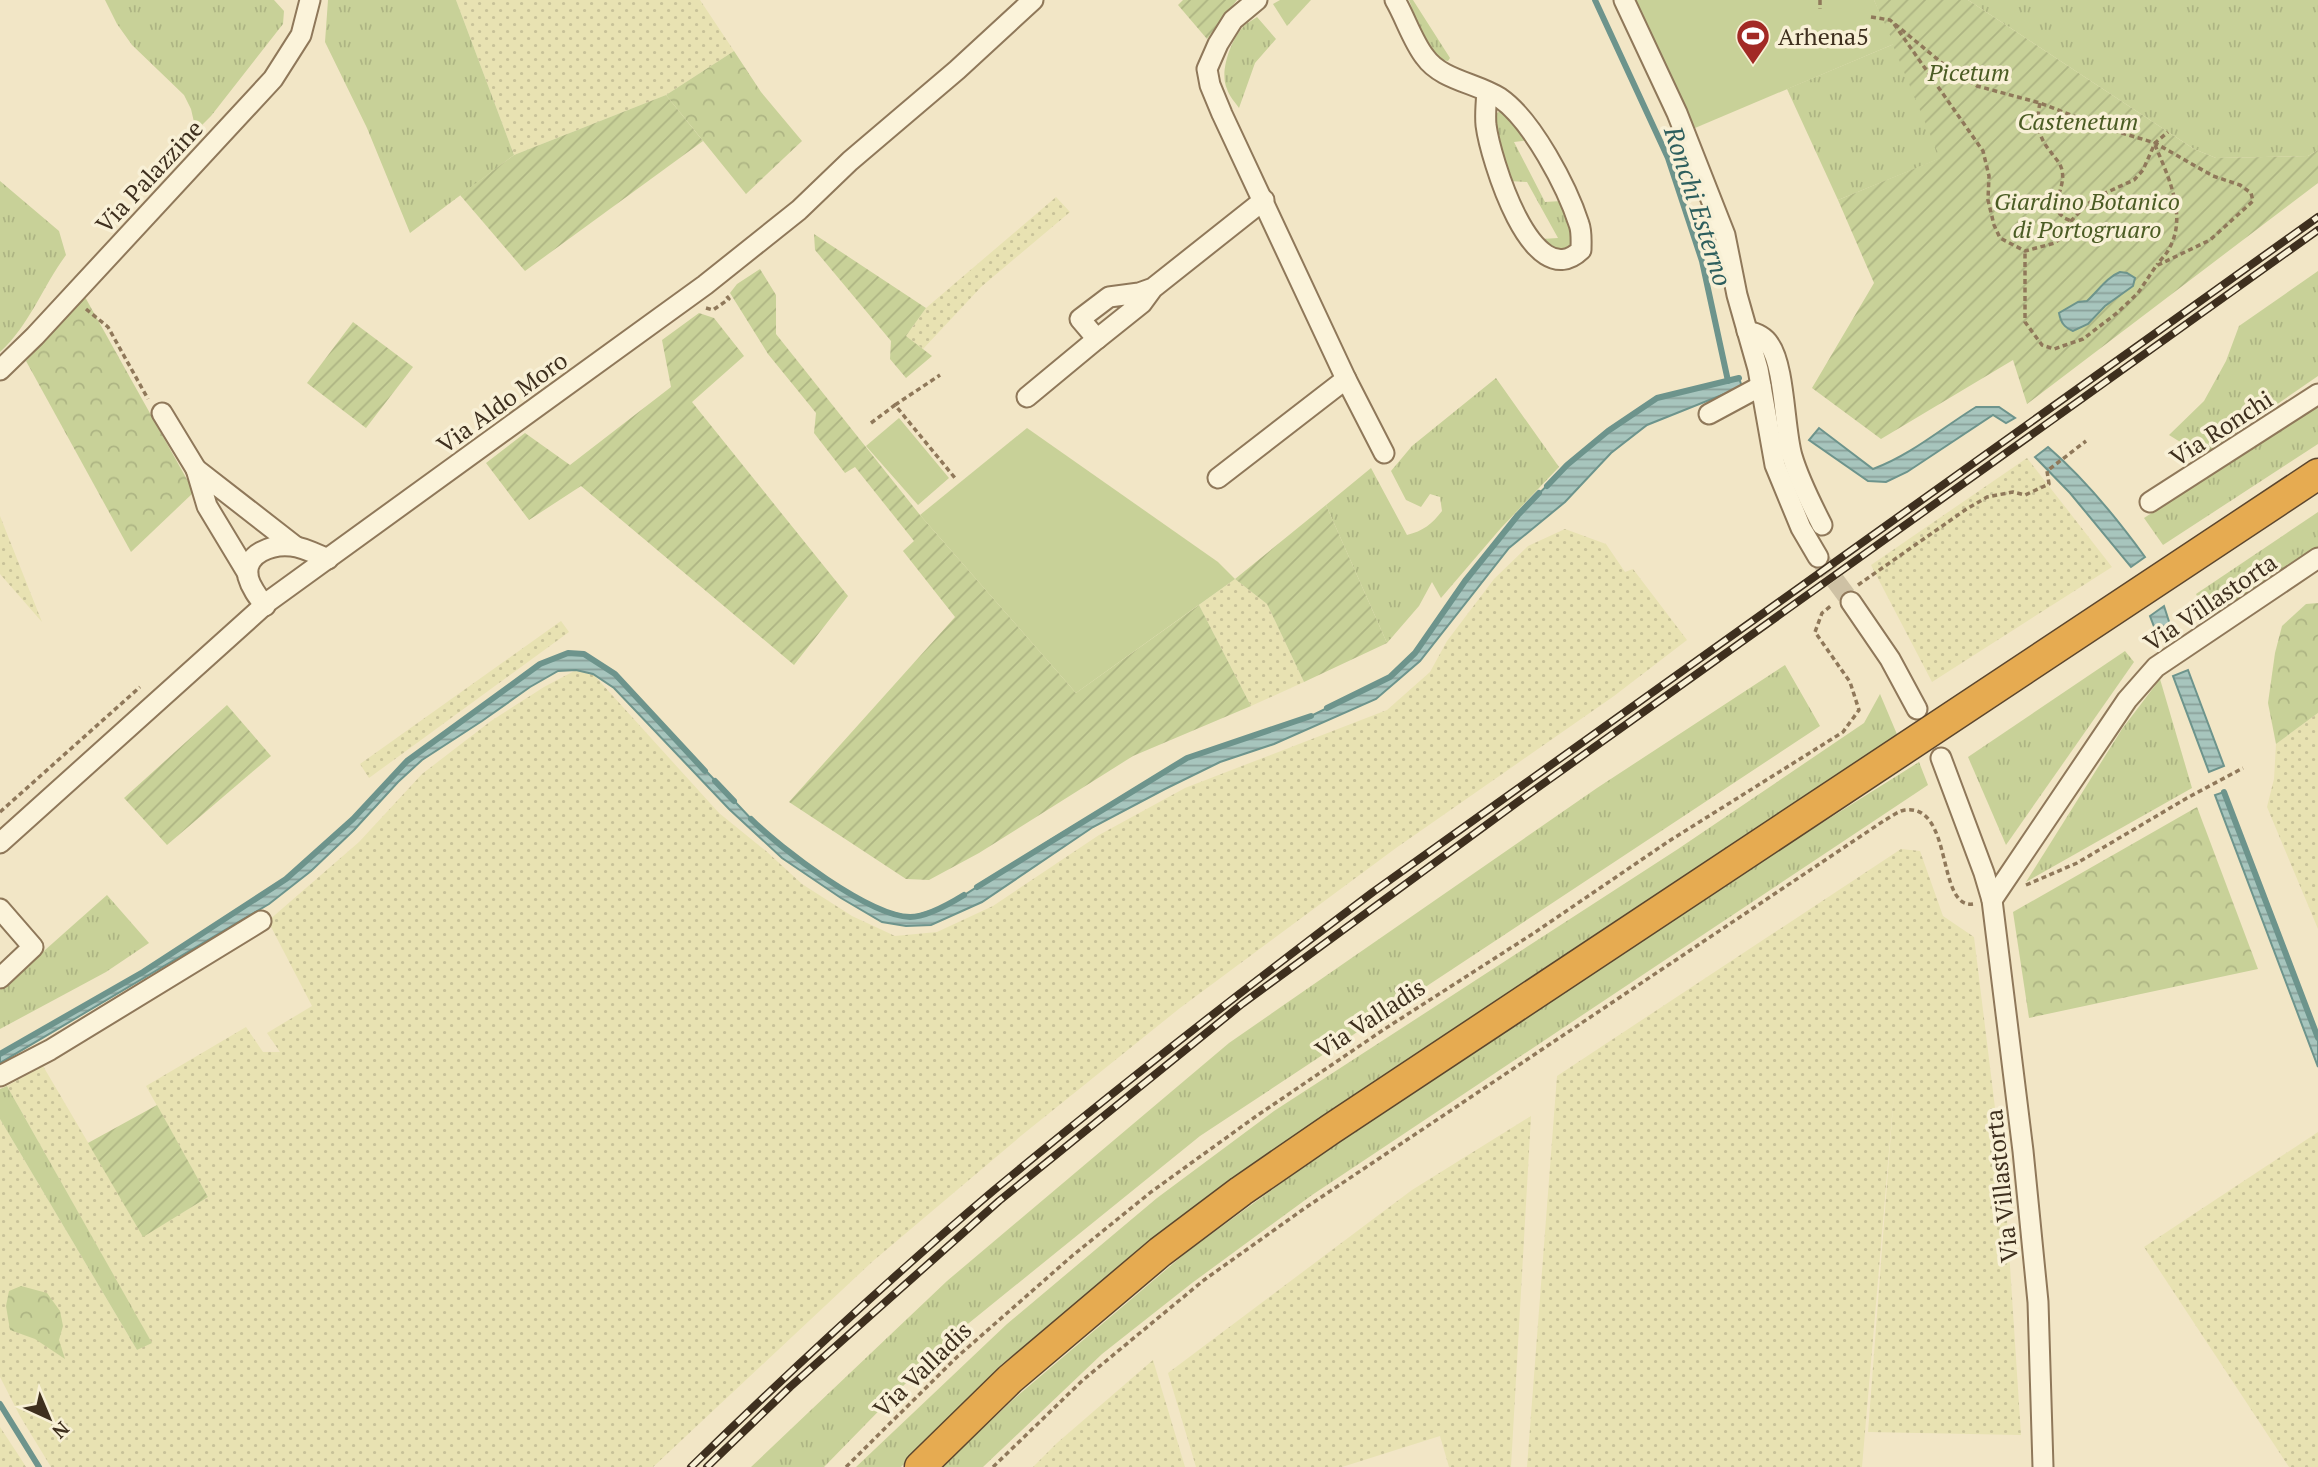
<svg xmlns="http://www.w3.org/2000/svg" width="2318" height="1467" font-family="'PT Serif',serif">
<style>
.farmland{fill:url(#farmland-dots)}
.grass{fill:url(#grass-tufts)}
.forest{fill:url(#forest-crowns)}
.garden{fill:url(#garden-furrows)}
.pitch{fill:#c8d198}
.water{fill:url(#water-rules);stroke:#6d948c;stroke-width:2}
.lines{fill:none;stroke-linecap:round;stroke-linejoin:round}
.stream{stroke:#6d948c;stroke-width:6}
.minor-tunnel{stroke:#cec1a4;stroke-width:19;stroke-dasharray:19 10;stroke-linecap:butt}
.minor-casing{stroke:#8f785a;stroke-width:23}
.highway-casing{stroke:#5c462e;stroke-width:33}
.path{stroke:#8f785a;stroke-width:3.5;stroke-dasharray:5 3.5;stroke-linecap:butt}
.minor{stroke:#fbf3da;stroke-width:19}
.highway{stroke:#e6ab51;stroke-width:30}
.rail-casing{stroke:#3e2f1e;stroke-width:8}
.rail{stroke:#f8f0d6;stroke-width:5;stroke-dasharray:16;stroke-linecap:butt}
.labels{text-anchor:middle;dominant-baseline:central;stroke-width:7;stroke-linejoin:round;paint-order:stroke}
.poi-label{font-size:24px;fill:#3e2f1e;stroke:#f8f0d6;text-anchor:start}
.park-label{font-size:24px;font-style:italic;fill:#4b5c24;stroke:#f8f0d6}
.street-label{font-size:24px;fill:#3e2f1e;stroke:#f8f0d6}
.water-label{font-size:26px;font-style:italic;fill:#2d5e5d;stroke:#f8f0d6}
</style>
<defs>
<pattern id="farmland-dots" width="8" height="8" patternUnits="userSpaceOnUse" patternTransform="scale(1.75)"><rect width="8" height="8" fill="#e8e2b2"/><path d="M2 2h.1M6 6h.1" fill="none" stroke="#c8c299" stroke-width="1.8" stroke-linecap="round"/></pattern>
<pattern id="grass-tufts" width="24" height="20" patternUnits="userSpaceOnUse" patternTransform="scale(1.75)"><rect width="24" height="20" fill="#c8d198"/><path d="M3 7l-1-3M5 7V3M7 7l1-3M15 17l-1-3M17 17v-4M19 17l1-3" fill="none" stroke="#adb483"/></pattern>
<pattern id="forest-crowns" width="20" height="18" patternUnits="userSpaceOnUse" patternTransform="scale(1.75)"><rect width="20" height="18" fill="#c8d198"/><path d="M2 6a3 3 0 1 1 6 0M12 15a3 3 0 1 1 6 0" fill="none" stroke="#adb483"/></pattern>
<pattern id="garden-furrows" width="10" height="10" patternUnits="userSpaceOnUse" patternTransform="scale(1.75)"><rect width="10" height="10" fill="#c8d198"/><path d="M-1 1l2-2M0 10L10 0M9 11l2-2" fill="none" stroke="#adb483"/></pattern>
<pattern id="water-rules" width="6" height="5" patternUnits="userSpaceOnUse" patternTransform="scale(1.75)"><rect width="6" height="5" fill="#a7c5bd"/><path d="M0 2.5h6" fill="none" stroke="#89a099"/></pattern>
</defs>
<rect width="100%" height="100%" fill="#f2e6c6"/>
<g class="farmland">
<path d="M 456,0 L 700,0 L 734,51 L 666,95 L 514,155 Z"/>
<path d="M 1056,197 L 1070,212 L 981,287 L 923,349 L 906,336 L 926,308 Z"/>
<path d="M 2027,458 L 2112,567 L 1932,682 L 1871,565 Z"/>
<path d="M 0,516 L 42,622 L 0,574 Z"/>
<path d="M 1565,529 L 1606,544 L 1625,572 L 1633,569 L 1687,640 L 1614,696 L 1396,848 L 1180,1008 L 1022,1135 L 873,1261 L 653,1467 L 51,1467 L 20,1416 L 0,1377 L 0,1119 L 137,1350 L 151,1342 L 7,1086 L 43,1066 L 143,1236 L 208,1197 L 146,1086 L 246,1027 L 263,1052 L 280,1052 L 267,1033 L 312,1006 L 268,921 L 359,842 L 422,774 L 491,721 L 544,687 L 576,670 L 593,674 L 719,813 L 766,851 L 802,884 L 852,916 L 895,936 L 937,932 L 993,906 L 1099,835 L 1185,788 L 1387,710 L 1430,672 L 1447,641 L 1494,579 L 1528,546 Z"/>
<path d="M 1235,579 L 1267,604 L 1304,682 L 1251,706 L 1199,605 Z"/>
<path d="M 561,621 L 569,632 L 369,778 L 360,764 Z"/>
<path d="M 2318,713 L 2318,929 L 2267,807 L 2274,779 L 2276,744 Z"/>
<path d="M 1901,849 L 1920,851 L 1943,916 L 1974,937 L 2005,1189 L 2021,1435 L 1868,1432 L 1894,1093 L 1862,1467 L 1527,1467 L 1557,1076 Z"/>
<path d="M 1531,1116 L 1511,1467 L 1449,1467 L 1440,1436 L 1342,1467 L 1196,1467 L 1168,1373 L 1412,1190 Z"/>
<path d="M 2318,1132 L 2318,1467 L 2289,1467 L 2144,1247 Z"/>
<path d="M 1153,1360 L 1185,1467 L 1033,1467 L 1057,1443 Z"/>
<path d="M 0,1427 L 21,1459 L 26,1467 L 0,1467 Z"/>
</g>
<g class="grass">
<path d="M 105,0 L 274,0 L 284,11 L 283,24 L 211,116 L 196,131 L 191,109 L 184,95 L 132,45 L 117,24 Z"/>
<path d="M 328,0 L 456,0 L 514,155 L 410,233 L 367,128 L 325,42 Z"/>
<path d="M 1280,0 L 1311,0 L 1287,26 L 1273,4 Z"/>
<path d="M 1409,0 L 1413,0 L 1450,58 L 1448,61 C 1427,59 1416,17 1409,0 Z"/>
<path d="M 1968,0 L 2318,0 L 2318,150 L 2308,156 L 2216,158 L 2194,149 Z"/>
<path d="M 1257,17 L 1276,39 L 1255,63 L 1239,108 C 1235,102 1229,96 1227,89 C 1219,72 1231,40 1243,27 C 1246,23 1253,20 1257,17 Z"/>
<path d="M 1894,44 L 1941,158 L 1838,200 L 1787,89 Z"/>
<path d="M 1501,110 L 1507,113 L 1530,140 L 1514,142 L 1545,202 L 1561,201 C 1567,216 1579,234 1570,249 L 1557,252 L 1542,239 L 1558,238 L 1527,182 L 1509,181 L 1495,126 L 1496,114 Z"/>
<path d="M 0,181 L 59,231 L 66,255 C 43,286 29,326 0,352 Z"/>
<path d="M 2318,271 L 2318,376 L 2206,453 L 2185,445 L 2169,435 L 2204,401 L 2226,361 L 2239,326 Z"/>
<path d="M 1496,378 L 1559,467 L 1501,528 L 1441,598 L 1432,582 L 1419,606 L 1387,643 L 1326,505 L 1371,468 L 1407,535 C 1423,531 1432,524 1442,511 L 1440,497 L 1430,494 L 1421,507 L 1406,500 L 1391,471 L 1412,446 Z"/>
<path d="M 2318,404 L 2318,444 L 2163,545 L 2144,518 Z"/>
<path d="M 2318,512 L 2318,548 L 2210,620 L 2196,594 Z"/>
<path d="M 2125,651 L 2134,662 L 2006,845 L 1968,757 Z"/>
<path d="M 1785,665 L 1820,726 L 1200,1136 L 948,1340 L 824,1467 L 751,1467 L 947,1281 L 1229,1043 L 1597,788 Z"/>
<path d="M 2160,679 L 2192,788 L 2026,882 L 2122,729 Z"/>
<path d="M 1880,694 L 1899,739 L 1130,1260 L 1002,1364 L 901,1467 L 856,1467 L 1007,1324 L 1157,1198 L 1274,1111 L 1678,849 L 1864,723 Z"/>
<path d="M 1919,762 L 1928,785 L 1312,1195 L 1192,1283 L 1102,1354 L 983,1467 L 942,1467 L 1016,1397 L 1188,1251 L 1317,1157 L 1771,855 Z"/>
<path d="M 107,895 L 149,943 L 106,972 L 0,1029 L 0,990 Z"/>
<path d="M 7,1086 L 152,1343 L 137,1350 L 0,1119 L 0,1089 Z"/>
</g>
<g class="forest">
<path d="M 734,51 L 761,92 L 802,141 L 746,194 L 666,95 Z"/>
<path d="M 85,297 L 194,492 L 131,552 L 26,361 Z"/>
<path d="M 2318,603 L 2318,713 L 2276,744 L 2268,703 L 2275,653 L 2282,626 L 2306,604 Z"/>
<path d="M 2197,807 L 2258,969 L 2029,1018 L 2013,912 Z"/>
<path d="M 21,1286 L 47,1293 L 60,1311 L 63,1326 L 59,1340 L 65,1359 L 35,1339 L 10,1330 L 6,1306 L 9,1291 Z"/>
</g>
<g class="garden">
<path d="M 1183,0 L 1237,0 L 1207,39 L 1178,5 Z"/>
<path d="M 1874,0 L 1968,0 L 2194,149 L 2216,158 L 2308,156 L 2318,150 L 2318,183 L 2027,404 L 2013,360 L 1881,439 L 1812,388 L 1874,283 L 1838,200 L 1940,158 Z"/>
<path d="M 666,95 L 703,141 L 525,271 L 460,195 L 514,155 Z"/>
<path d="M 814,234 L 926,308 L 906,336 L 932,356 L 906,378 L 890,359 L 891,341 L 815,250 Z"/>
<path d="M 760,269 L 776,295 L 776,334 L 920,515 L 1076,693 L 1199,605 L 1251,706 L 1133,756 L 979,853 L 929,880 L 906,879 L 789,802 L 955,617 L 903,551 L 914,541 L 855,467 L 845,473 L 814,433 L 816,413 L 768,354 L 730,293 L 737,284 Z"/>
<path d="M 699,313 L 714,318 L 744,356 L 692,402 L 848,596 L 794,665 L 581,486 L 529,520 L 486,463 L 525,433 L 570,465 L 671,387 L 662,340 Z"/>
<path d="M 353,322 L 413,367 L 366,428 L 307,383 Z"/>
<path d="M 1326,505 L 1387,643 L 1304,682 L 1267,604 L 1235,579 Z"/>
<path d="M 227,705 L 271,756 L 167,845 L 124,798 Z"/>
<path d="M 157,1105 L 208,1197 L 143,1237 L 88,1143 Z"/>
</g>
<g class="pitch">
<path d="M 1634,0 L 1874,0 L 1894,44 L 1695,128 Z"/>
<path d="M 899,418 L 949,478 L 918,505 L 866,446 Z"/>
<path d="M 1027,428 L 1218,562 L 1235,579 L 1076,693 L 920,515 Z"/>
</g>
<g class="water">
<path d="M 2120,272 L 2127,273 L 2135,278 L 2133,286 L 2105,306 L 2088,324 L 2073,331 C 2064,327 2061,323 2059,313 L 2078,302 L 2087,301 C 2098,291 2107,277 2120,272 Z"/>
<path d="M 1739,378 L 1742,387 L 1647,425 L 1611,453 L 1565,502 L 1509,548 L 1420,661 L 1376,699 L 1274,744 L 1220,762 L 1165,789 L 1093,827 L 982,902 L 931,925 L 906,926 L 882,922 L 841,898 L 782,858 L 729,809 L 614,688 L 593,674 L 576,670 L 558,671 L 530,687 L 482,721 L 422,760 L 398,782 L 354,830 L 311,871 L 269,904 L 0,1063 L 0,1054 L 143,972 L 286,879 L 353,819 L 407,761 L 540,664 L 568,653 L 584,654 L 615,674 L 755,823 L 803,862 L 856,898 L 886,911 L 911,917 L 947,906 L 1052,839 L 1187,758 L 1311,716 L 1390,677 L 1415,653 L 1465,581 L 1518,515 L 1567,465 L 1608,431 L 1657,398 Z"/>
<path d="M 1976,407 L 1999,407 L 2015,418 L 2006,423 L 1993,415 L 1907,472 L 1886,482 L 1868,481 L 1809,440 L 1819,428 L 1873,469 C 1911,455 1942,428 1976,407 Z"/>
<path d="M 2048,447 C 2085,479 2116,517 2145,557 L 2131,567 L 2070,493 L 2035,457 Z"/>
<path d="M 2164,606 L 2172,631 L 2158,637 L 2150,616 Z"/>
<path d="M 2188,670 L 2224,766 L 2209,772 L 2173,676 Z"/>
<path d="M 2224,792 L 2318,1038 L 2318,1067 L 2215,795 Z"/>
</g>
<g class="lines">
<g class="stream">
<path d="M 1595,0 L 1668,158 L 1702,261 L 1728,381"/>
<path d="M 1547,486 L 1567,465 L 1608,431 L 1657,398 L 1739,378"/>
<path d="M 1327,708 L 1390,677 L 1415,653 L 1465,581 L 1518,515 L 1539,493"/>
<path d="M 715,781 L 734,801"/>
<path d="M 2224,792 L 2318,1038"/>
<path d="M 751,819 C 781,849 869,916 910,917 C 926,917 951,903 964,895"/>
<path d="M 977,887 L 1187,758 L 1311,716"/>
<path d="M 0,1054 L 143,972 L 286,879 L 353,819 L 407,761 L 540,664 L 568,653 L 584,654 L 615,674 L 705,771"/>
<path d="M 0,1404 L 39,1467"/>
</g>
<path class="minor-tunnel" d="M 1818,557 L 1851,602"/>
<g class="minor-casing">
<g id="minor">
<path d="M 1257,0 L 1233,20 L 1218,44 L 1207,69 L 1210,85 L 1222,114 L 1346,379 L 1384,453"/>
<path d="M 1395,0 C 1405,17 1413,42 1425,57 C 1441,80 1477,83 1500,98 C 1532,120 1567,187 1579,224 C 1582,232 1581,242 1581,250 C 1532,297 1490,157 1486,125 C 1485,114 1486,103 1487,92"/>
<path d="M 1624,0 L 1677,113 L 1725,235 L 1737,295 L 1758,369 L 1775,465 L 1801,528 L 1818,557"/>
<path d="M 1153,288 L 1139,293 L 1109,297 L 1080,319 L 1097,339 L 1142,303 L 1153,288 L 1264,200"/>
<path d="M 1747,331 C 1757,333 1764,336 1769,344 C 1785,366 1784,428 1792,456 C 1799,480 1811,503 1822,525"/>
<path d="M 0,370 L 35,336 L 273,79 L 301,35 L 310,0"/>
<path d="M 1027,397 L 1097,339"/>
<path d="M 162,413 L 196,469"/>
<path d="M 1709,414 L 1761,386"/>
<path d="M 1218,478 L 1346,379"/>
<path d="M 2150,502 L 2318,394"/>
<path d="M 248,574 L 207,506 L 196,469 L 295,546"/>
<path d="M 1851,602 L 1890,659 L 1917,709"/>
<path d="M 265,606 C 258,597 251,588 248,577 C 244,553 273,544 291,546 C 303,547 316,554 328,559"/>
<path d="M 1941,758 L 1984,873 L 1992,900 L 2023,1151 L 2038,1302 L 2043,1467"/>
<path d="M 0,843 L 269,601 L 705,285 L 799,210 L 850,161 L 957,70 L 1033,0"/>
<path d="M 1992,900 L 2127,700 L 2156,667 L 2318,558"/>
<path d="M 0,909 L 33,947 L 0,978"/>
<path d="M 0,1076 L 50,1050 L 261,921"/>
</g>
</g>
<g class="highway-casing">
<path id="highway" d="M 920,1467 L 1010,1379 L 1160,1252 L 1241,1191 L 1331,1129 L 2318,474"/>
</g>
<g class="path">
<path d="M 1820,0 L 1820,9"/>
<path d="M 1871,17 L 1890,20 L 1942,63 L 1977,86 L 2040,103 L 2102,127 L 2155,143 L 2213,176 L 2240,185 L 2251,193 L 2253,201 L 2210,240 L 2156,266 L 2138,293 L 2117,313 L 2083,339 L 2054,349 L 2042,345 L 2025,322 L 2025,251"/>
<path d="M 1894,24 L 1983,151 L 1989,176 L 1988,200 L 1994,225 L 2000,238 L 2025,251 L 2055,243 L 2068,231 L 2071,221 L 2086,205 L 2101,195 L 2134,180 L 2143,170 L 2155,143 L 2168,132"/>
<path d="M 2040,103 C 2036,121 2038,137 2050,151 C 2054,157 2060,162 2062,170 C 2065,183 2057,196 2055,209 L 2064,218 L 2071,221"/>
<path d="M 2155,145 C 2168,176 2187,215 2170,247 C 2167,254 2161,259 2157,265"/>
<path d="M 706,308 L 713,310 L 729,299 L 725,294"/>
<path d="M 86,309 L 108,327 L 148,399"/>
<path d="M 895,405 L 940,375"/>
<path d="M 871,423 L 895,405 L 955,478"/>
<path d="M 1858,585 L 1965,510 L 1987,497 L 2013,492 L 2025,495 L 2049,484 L 2047,471 L 2086,441"/>
<path d="M 0,812 L 140,687"/>
<path d="M 2026,885 L 2077,863 L 2187,798 L 2243,768"/>
<path d="M 846,1467 L 957,1357 L 1072,1256 L 1151,1192 L 1255,1117 L 1383,1030 L 1534,933 L 1669,841 L 1843,732 L 1859,710 L 1850,682 L 1815,632 L 1822,613 L 1832,605"/>
<path d="M 993,1467 L 1083,1380 L 1204,1280 L 1305,1208 L 1885,820 C 1891,817 1898,811 1905,810 C 1954,804 1936,909 1973,904"/>
</g>
<use href="#minor" class="minor"/>
<use href="#highway" class="highway"/>
<g class="rail-casing">
<g id="rail">
<path d="M 691,1467 C 789,1372 889,1279 993,1191 C 1117,1088 1244,989 1373,892 L 2318,217"/>
<path d="M 707,1467 L 790,1387 L 999,1201 L 1242,1004 L 1519,801 L 2318,230"/>
</g>
</g>
<use href="#rail" class="rail"/>
</g>
<defs>
<g id="stadium-pin" transform="scale(1.75)"><path d="M0 17L-7.5 6A9.5 9.5 0 1 1 7.5 6Z" fill="#a22a25" stroke="#f8f0d6"/><path d="M0-5a6.5 5 0 1 0 0 10a6.5 5 0 1 0 0-10ZM-3.5-1.8h7v3.6h-7Z" fill="#fff"/></g>
</defs>
<g fill-rule="evenodd">
<use href="#stadium-pin" x="1753" y="36"/>
</g>
<g class="labels">
<g class="poi-label">
<text x="1778" y="36">Arhena5</text>
</g>
<g class="park-label">
<text x="1969" y="72">Picetum</text>
<text x="2078" y="121">Castenetum</text>
<text x="2087" y="201">Giardino Botanico<tspan x="2087" dy="28">di Portogruaro</tspan></text>
</g>
<g class="street-label">
<text transform="translate(149 176) rotate(-47)">Via Palazzine</text>
<text transform="translate(502 402) rotate(-36)">Via Aldo Moro</text>
<text transform="translate(2221 428) rotate(-33)">Via Ronchi</text>
<text transform="translate(2210 602) rotate(-34)">Via Villastorta</text>
<text transform="translate(1370 1018) rotate(-33)">Via Valladis</text>
<text transform="translate(2001 1186) rotate(-96)">Via Villastorta</text>
<text transform="translate(922 1369) rotate(-44)">Via Valladis</text>
</g>
<g class="water-label">
<text transform="translate(1699 206) rotate(72)">Ronchi Esterno</text>
</g>
</g>
<g transform="translate(49 1418) rotate(136)" stroke="#f8f0d6" stroke-width="5" paint-order="stroke">
<path d="M0-5L12 26L0 18L-12 26Z" fill="#3e2f1e"/>
<text y="-10" font-size="19" font-weight="bold" text-anchor="middle" fill="#3e2f1e">N</text>
</g>
</svg>
